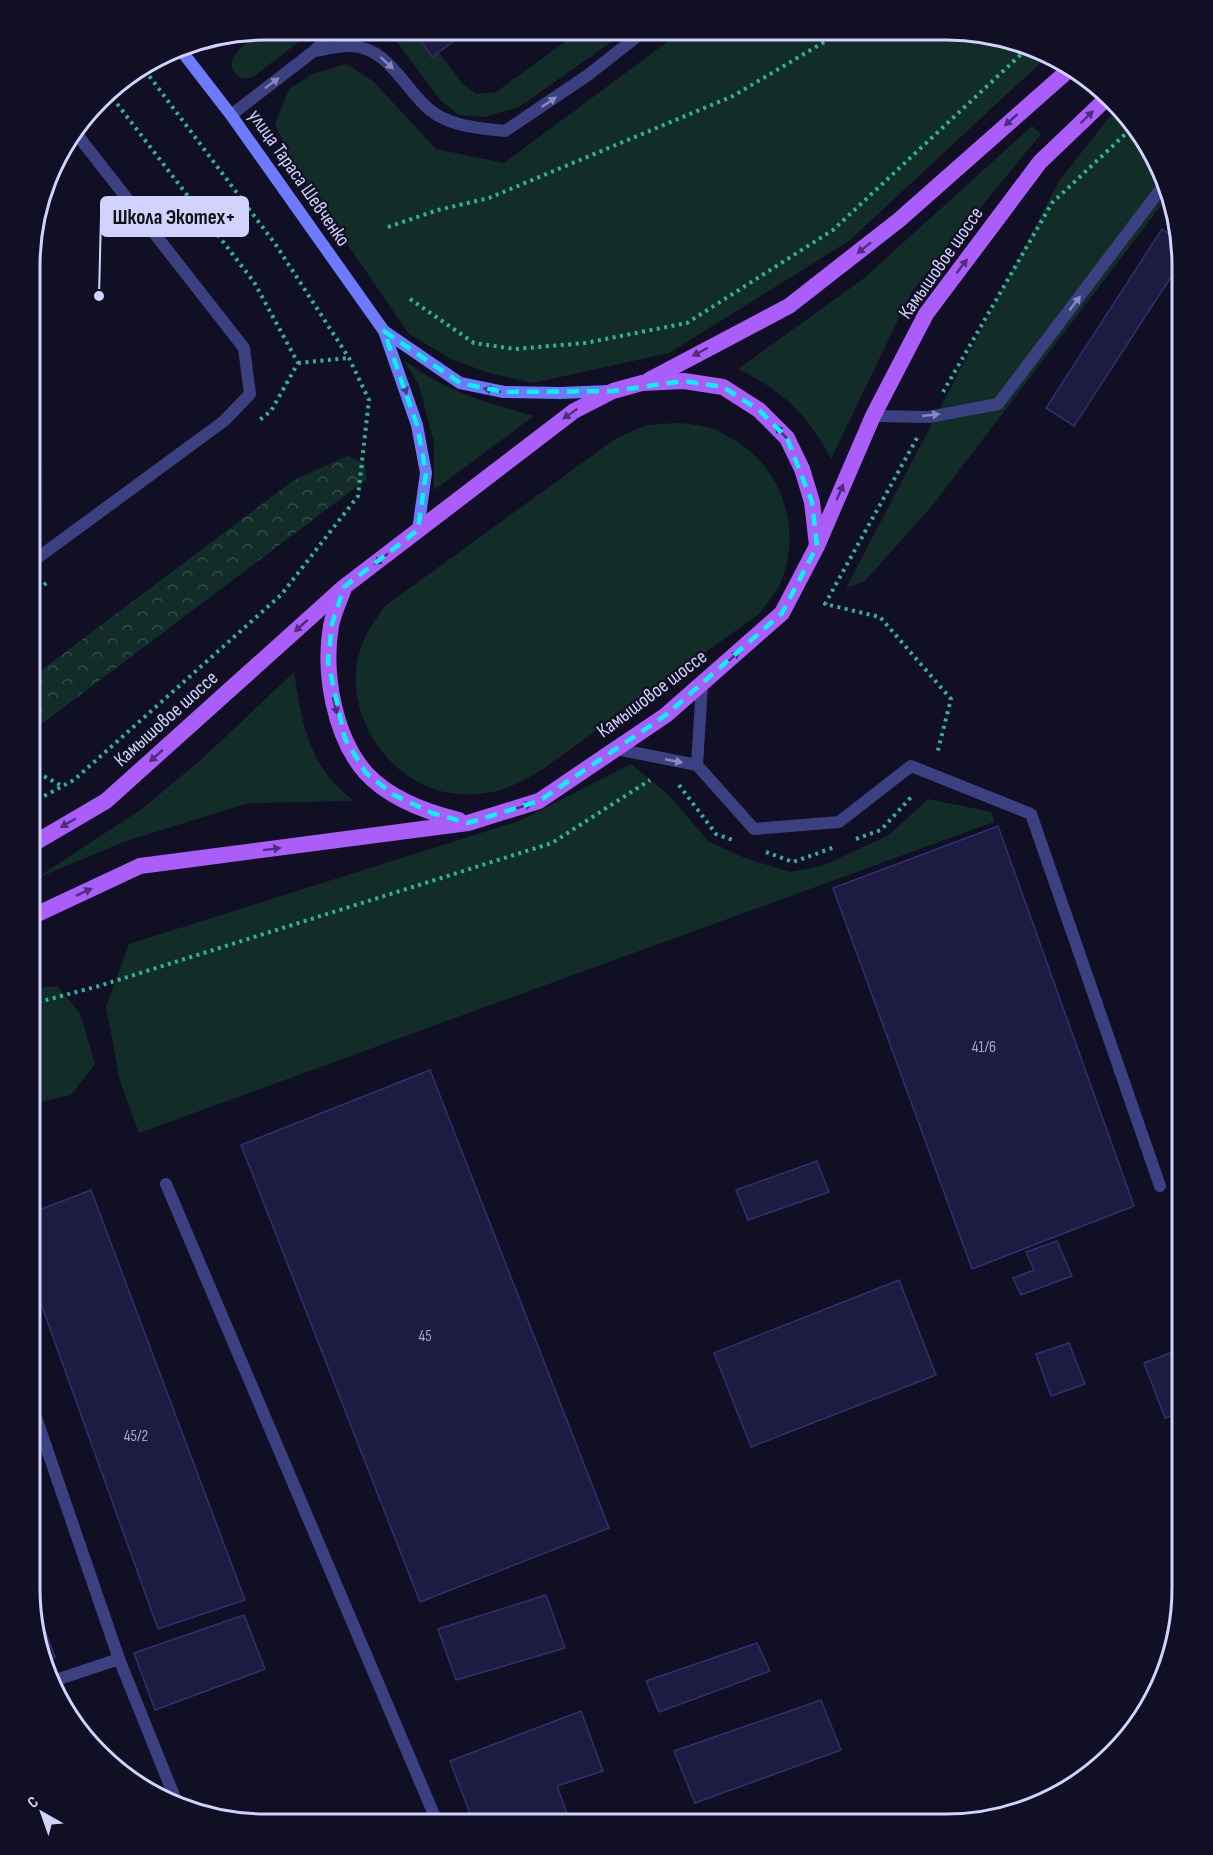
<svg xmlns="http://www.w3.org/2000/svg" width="1213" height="1855" font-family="'Sofia Sans Condensed',sans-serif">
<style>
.grass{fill:#122d28}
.park{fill:url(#park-crowns)}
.building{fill:#1e1b43;stroke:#332e6f;stroke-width:1.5}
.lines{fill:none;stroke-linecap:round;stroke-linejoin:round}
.path{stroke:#32b19a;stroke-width:4;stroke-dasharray:3 4.5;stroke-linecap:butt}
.service{stroke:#3b4180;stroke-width:12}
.secondary{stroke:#6c7afb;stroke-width:12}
.primary{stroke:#ab5dfa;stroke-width:16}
.oneway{fill:#868abf}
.oneway2{fill:#4e2e79}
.oneway3{fill:#393f84}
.marked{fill:none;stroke:#07f4ee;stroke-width:4.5;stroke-dasharray:12 8;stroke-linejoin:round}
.labels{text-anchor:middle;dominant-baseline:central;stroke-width:4.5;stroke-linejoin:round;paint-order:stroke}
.number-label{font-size:16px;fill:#a5a4cf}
.street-label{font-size:20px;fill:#d2d2fe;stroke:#100f23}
.rim{fill:none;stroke:#d2d2fe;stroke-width:3}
.leader{fill:none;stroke:#d2d2fe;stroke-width:2}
.callout-dot{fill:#d2d2fe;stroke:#100f23;stroke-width:2}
.callout{fill:#d2d2fe;stroke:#d2d2fe;stroke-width:2}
.callout-label{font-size:21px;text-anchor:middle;font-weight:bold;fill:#111}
</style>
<defs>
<pattern id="park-crowns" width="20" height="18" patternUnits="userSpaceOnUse" patternTransform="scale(1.5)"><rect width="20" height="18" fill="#122d28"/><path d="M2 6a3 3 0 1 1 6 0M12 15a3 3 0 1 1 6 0" fill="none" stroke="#344b48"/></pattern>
</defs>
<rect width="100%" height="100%" fill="#100f23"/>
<g class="grass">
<path d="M 266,30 L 314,30 L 253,77 C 247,79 241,80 236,74 C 220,57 254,38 266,30 Z"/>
<path d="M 397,30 L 422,30 L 463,84 L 476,94 L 496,92 L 580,31 L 627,31 L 519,107 L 484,117 L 459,115 L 441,101 L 391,34 Z"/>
<path d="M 682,31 L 977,32 L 1036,48 L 1049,55 L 849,241 L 669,353 L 533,383 L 489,373 L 451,359 L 409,334 L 293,165 L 275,124 L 289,89 L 312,74 L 346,64 L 373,81 L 436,149 L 504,163 Z"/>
<path d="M 1120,108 C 1142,131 1162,163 1169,195 L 932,506 L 865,581 L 846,588 L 1059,181 L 1107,120 Z"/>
<path d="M 1032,126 L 1041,134 L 912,291 L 831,459 C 808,415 783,391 738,369 L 863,279 Z"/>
<path d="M 404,360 C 446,392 485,402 534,416 L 434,490 L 434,442 L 419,386 Z"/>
<path d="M 679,423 C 689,424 700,425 710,428 C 716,429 722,433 727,436 C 781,463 804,528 780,584 C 775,594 766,605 759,614 L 540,771 C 514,787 490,797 458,794 C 396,789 347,724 357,663 C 360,641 373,623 385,606 L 615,439 L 646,425 Z"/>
<path d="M 294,672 C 300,711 306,751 333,782 C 339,789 347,795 354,801 L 249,803 L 126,841 L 35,879 L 143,808 L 203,758 Z"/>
<path d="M 631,764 L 669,795 L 708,841 L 745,858 L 790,872 L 822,866 L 889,835 L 928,799 L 992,812 L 994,822 L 139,1133 L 120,1081 L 106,1007 L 129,944 L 519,821 Z"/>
<path d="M 57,986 L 80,1013 L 95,1064 L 71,1095 L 31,1104 L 31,989 Z"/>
</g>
<path class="park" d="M 348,456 L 364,464 L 367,479 L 31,732 L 31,678 L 294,480 Z"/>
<g class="building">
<path d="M 413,30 L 468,31 L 432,57 Z"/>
<path d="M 1162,229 L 1177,239 L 1182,260 L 1074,426 L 1046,408 Z"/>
<path d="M 998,826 L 1134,1206 L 972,1269 L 833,888 Z"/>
<path d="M 430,1070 L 609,1528 L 420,1602 L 241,1145 Z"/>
<path d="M 817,1161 L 829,1192 L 748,1220 L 736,1190 Z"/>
<path d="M 91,1190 L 245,1600 L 158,1629 L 30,1273 L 31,1213 Z"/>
<path d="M 1057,1241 L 1072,1276 L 1021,1295 L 1013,1278 L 1034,1270 L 1026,1252 Z"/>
<path d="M 899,1280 L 936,1375 L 751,1447 L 714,1353 Z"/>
<path d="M 1069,1343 L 1085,1384 L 1051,1396 L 1036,1354 Z"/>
<path d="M 1183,1348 L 1183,1412 L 1165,1418 L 1144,1363 Z"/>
<path d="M 546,1595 L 565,1648 L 456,1680 L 438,1629 Z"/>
<path d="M 33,1604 L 35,1604 L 55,1657 L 45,1661 Z"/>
<path d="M 244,1615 L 265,1669 L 155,1710 L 134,1653 Z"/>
<path d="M 757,1643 L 770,1671 L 659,1712 L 646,1681 Z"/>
<path d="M 821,1700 L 841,1750 L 695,1803 L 674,1751 Z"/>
<path d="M 581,1711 L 603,1771 L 557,1786 L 570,1822 L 565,1824 L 474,1824 L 450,1761 Z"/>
</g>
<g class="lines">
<g class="path">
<path d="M 108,92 L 254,282 L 298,363 L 271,411 L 257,422"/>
<path d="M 388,227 L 438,210 L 489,198 L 733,96 L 841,32"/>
<path d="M 410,299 L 474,343 L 515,349 L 585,343 L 687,323 L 833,230 L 1030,46"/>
<path d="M 298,363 L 349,358"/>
<path d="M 943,392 L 1052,203 L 1135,125"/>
<path d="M 917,438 L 825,604 L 880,617 L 951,699 L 937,754"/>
<path d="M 32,594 L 49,581"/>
<path d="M 31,769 L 62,786"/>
<path d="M 679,785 L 716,834 L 733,840"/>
<path d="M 31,803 L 74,780 L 281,595 L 358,496 L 369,400 L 349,358 L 276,245 L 144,69"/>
<path d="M 856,839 L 881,830 L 913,795"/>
<path d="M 766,852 L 793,862 L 835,847"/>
<path d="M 31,1004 L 99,986 L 552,843 L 650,780"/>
</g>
<g class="service">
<path d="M 544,31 L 545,31"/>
<path d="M 314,51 C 325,50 339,45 350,46 C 389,47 404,89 430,110 C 451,127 480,128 505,131 L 588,75 L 644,31"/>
<path d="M 231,115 L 314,51 L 335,30"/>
<path d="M 873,416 L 929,417 L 998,404 L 1166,182"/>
<path d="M 32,562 L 224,421 L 250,394 L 244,348 L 75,132"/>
<path d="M 616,749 L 697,765 L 702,685"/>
<path d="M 697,765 L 754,829 L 839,822 L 911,766 L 1031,814 L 1160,1186"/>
<path d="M 166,1184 L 438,1824"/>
<path d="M 30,1400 L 119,1659 L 50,1682"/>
<path d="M 119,1659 L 179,1808"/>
</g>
<g class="secondary">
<path d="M 180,49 L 231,115 L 384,331 L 417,425 L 426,473 L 418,530"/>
<path d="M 384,331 L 460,383 L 504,392 L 560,393 L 609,391"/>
</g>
<g class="primary">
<path d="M 649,380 L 789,306 L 899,220 L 1071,68"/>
<path d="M 343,591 C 339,602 333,614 331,626 C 323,672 334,737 366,773 C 390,799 426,812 459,820"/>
<path d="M 31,845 L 106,801 L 344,587 L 574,411 L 613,391 L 642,383 L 684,381 L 723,387 L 759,410 L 787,438 L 802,469 L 812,502 L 817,545"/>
<path d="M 31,917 L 140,866 L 468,823 L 539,801 L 666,715 L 782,613 L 817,546 L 873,416 L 926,314 L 1040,162 L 1108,97"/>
</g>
</g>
<defs><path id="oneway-solid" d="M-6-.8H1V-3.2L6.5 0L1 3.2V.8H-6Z" transform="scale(1.5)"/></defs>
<g class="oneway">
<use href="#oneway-solid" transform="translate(387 63) rotate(43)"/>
<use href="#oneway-solid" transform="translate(272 83) rotate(-37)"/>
<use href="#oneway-solid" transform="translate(549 102) rotate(-34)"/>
<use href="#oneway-solid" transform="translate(1075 303) rotate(-53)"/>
<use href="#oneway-solid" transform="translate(931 415) rotate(-6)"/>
<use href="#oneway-solid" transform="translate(674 761) rotate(11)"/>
</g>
<g class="oneway2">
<use href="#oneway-solid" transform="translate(1087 117) rotate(-44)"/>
<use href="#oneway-solid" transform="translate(1011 120) rotate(138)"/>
<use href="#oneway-solid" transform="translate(864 248) rotate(142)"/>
<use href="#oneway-solid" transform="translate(962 266) rotate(-53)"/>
<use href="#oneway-solid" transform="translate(700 352) rotate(152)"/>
<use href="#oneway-solid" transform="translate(570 414) rotate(145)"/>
<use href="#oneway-solid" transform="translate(781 432) rotate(-133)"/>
<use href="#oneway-solid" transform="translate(840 492) rotate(-67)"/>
<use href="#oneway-solid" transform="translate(381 559) rotate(142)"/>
<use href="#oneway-solid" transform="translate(301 626) rotate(138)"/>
<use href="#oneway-solid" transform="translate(733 657) rotate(-42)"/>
<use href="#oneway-solid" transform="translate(335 706) rotate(76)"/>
<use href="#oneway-solid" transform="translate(156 756) rotate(138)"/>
<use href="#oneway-solid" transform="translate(524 806) rotate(-17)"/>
<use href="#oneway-solid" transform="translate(68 823) rotate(150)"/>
<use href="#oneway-solid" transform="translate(272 849) rotate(-7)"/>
<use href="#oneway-solid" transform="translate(84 892) rotate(-25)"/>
</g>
<g class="oneway3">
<use href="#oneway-solid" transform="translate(404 386) rotate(71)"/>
<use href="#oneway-solid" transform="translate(492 390) rotate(-169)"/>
</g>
<path class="marked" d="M 384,331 L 460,383 L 504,392 L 613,391 L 684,381 L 723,387 L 759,410 L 787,438 L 812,502 L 817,546 L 782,613 L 666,715 L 539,801 L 468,823 L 432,813 L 394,795 L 366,773 L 345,739 L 328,662 L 332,624 L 344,587 L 418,530 L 426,473 L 417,425 Z"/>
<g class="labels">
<g class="number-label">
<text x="984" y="1047">41/6</text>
<text x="425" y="1336">45</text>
<text x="136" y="1436">45/2</text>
</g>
<g class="street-label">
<text transform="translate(299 178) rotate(55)">улица Тараса Шевченко</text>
<text transform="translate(941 263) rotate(-55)">Камышовое шоссе</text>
<text transform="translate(652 694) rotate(-37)">Камышовое шоссе</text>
<text transform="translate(166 719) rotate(-42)">Камышовое шоссе</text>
</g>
</g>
<path d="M0 0H1213V1855H0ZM266 40H946A226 226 0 0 1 1172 266V1588A226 226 0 0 1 946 1814H266A226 226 0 0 1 40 1588V266A226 226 0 0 1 266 40Z" fill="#100f23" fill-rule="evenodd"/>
<path class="rim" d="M266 40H946A226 226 0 0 1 1172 266V1588A226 226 0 0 1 946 1814H266A226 226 0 0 1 40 1588V266A226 226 0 0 1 266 40Z"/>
<path class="leader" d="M99 296L101 216"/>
<circle class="callout-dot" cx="99" cy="296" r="6"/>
<rect class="callout" x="101" y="197" width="147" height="39" rx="6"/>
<g class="callout-label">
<text x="174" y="224">Школа Экотех+</text>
</g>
<g transform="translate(42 1813) rotate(320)" stroke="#100f23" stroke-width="4.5" paint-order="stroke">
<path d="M0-4.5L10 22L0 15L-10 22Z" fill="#d2d2fe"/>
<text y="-9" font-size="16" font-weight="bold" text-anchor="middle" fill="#d2d2fe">С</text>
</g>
</svg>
